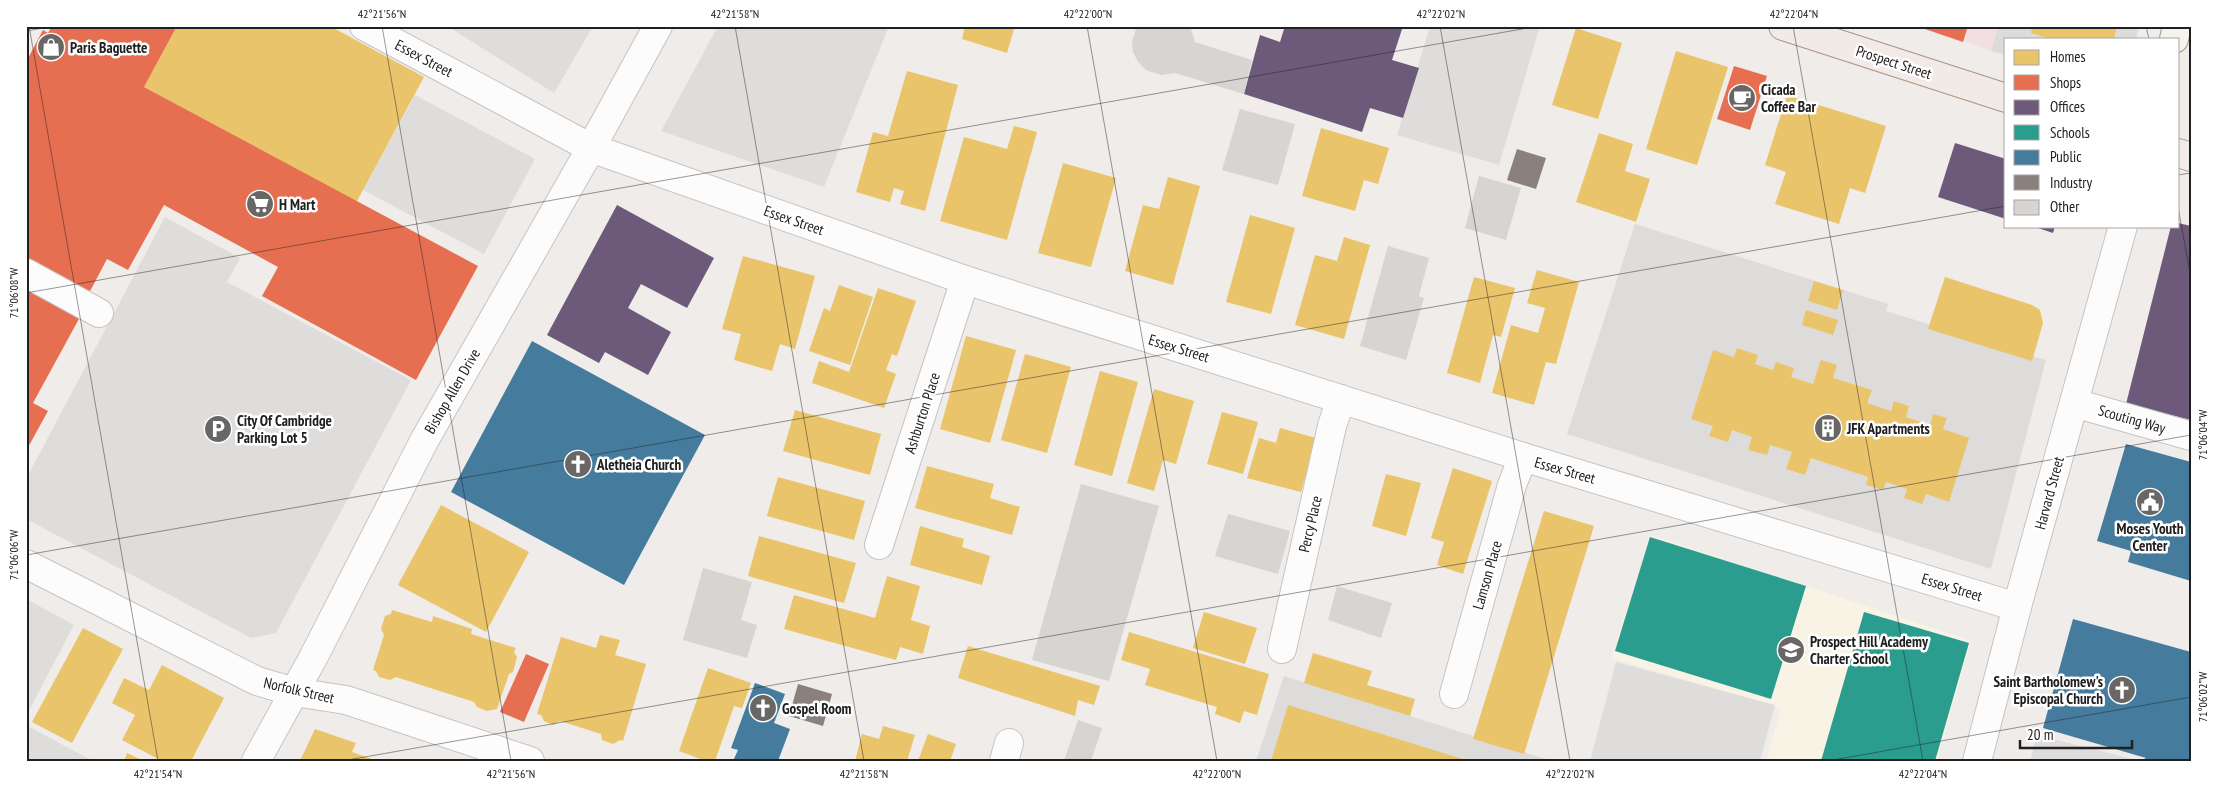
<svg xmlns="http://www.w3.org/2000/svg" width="2217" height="787" font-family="'PT Sans Narrow',sans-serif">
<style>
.residential{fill:#dedcdb}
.commercial{fill:#f1dfe1}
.education{fill:#f8f3e5}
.parking{fill:#dfdddc}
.homes{fill:#e9c46a}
.shops{fill:#e76f51}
.offices{fill:#6d597a}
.schools{fill:#2a9d8f}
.public{fill:#457b9d}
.industry{fill:#8a817c}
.building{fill:#d7d4d2}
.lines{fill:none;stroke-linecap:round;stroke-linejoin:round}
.street-casing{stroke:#c6c4c3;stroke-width:30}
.secondary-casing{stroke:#9b977f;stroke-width:30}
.primary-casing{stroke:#a69585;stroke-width:30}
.street{stroke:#fdfcfc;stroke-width:28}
.secondary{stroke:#f4f3ec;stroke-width:28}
.primary{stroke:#f2eae6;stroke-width:28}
.ticks{fill:none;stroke:#202020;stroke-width:1;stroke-opacity:0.45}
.labels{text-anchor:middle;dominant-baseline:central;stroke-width:5;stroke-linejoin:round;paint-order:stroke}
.poi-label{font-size:15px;font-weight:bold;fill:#202020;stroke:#fff;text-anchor:start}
.street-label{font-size:15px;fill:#202020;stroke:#fff}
.neatline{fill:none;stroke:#202020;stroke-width:2}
.ticks-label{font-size:12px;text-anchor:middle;fill:#202020}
</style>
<rect width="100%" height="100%" fill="#efece9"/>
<g class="residential">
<path d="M 1998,26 L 2139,26 L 2136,39 L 2006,39 L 2006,55 L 1991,51 Z"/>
<path d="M 1635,224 L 1888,304 L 1886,311 L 2046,360 L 1991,569 L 1567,434 Z"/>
<path d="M 1284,676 L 1552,761 L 1256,761 Z"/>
</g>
<path class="commercial" d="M 1922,26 L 1998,26 L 1991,51 Z"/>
<path class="education" d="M 1651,535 L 1971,641 L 1937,761 L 1766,761 L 1781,708 L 1611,658 Z"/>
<g class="parking">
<path d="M 447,26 L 593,26 L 554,93 Z"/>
<path d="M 718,26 L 889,26 L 824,187 L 661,131 Z"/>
<path d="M 1430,26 L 1540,26 L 1499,165 L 1397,135 Z"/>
<path d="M 415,95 L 535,159 L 484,254 L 363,190 Z"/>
<path d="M 165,217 L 240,258 L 227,282 L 411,380 L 276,633 L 251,638 L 26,519 L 26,479 Z"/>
<path d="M 1672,238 L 1799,280 L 1789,320 L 1793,332 L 1778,351 L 1707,327 L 1694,330 L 1684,340 L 1651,438 L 1587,417 L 1633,264 L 1662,274 Z"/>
<path d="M 26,599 L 74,625 L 26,716 Z"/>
<path d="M 1616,662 L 1775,705 L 1760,761 L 1590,761 Z"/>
<path d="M 26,725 L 93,761 L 26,761 Z"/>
<path d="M 2037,735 L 2137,760 L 2137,761 L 2030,761 Z"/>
</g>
<g class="homes">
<path d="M 177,26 L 330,26 L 424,77 L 356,203 L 144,87 Z"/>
<path d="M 965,26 L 1015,26 L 1007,53 L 962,39 Z"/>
<path d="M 2032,26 L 2117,26 L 2114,39 L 2050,39 L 2031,33 Z"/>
<path d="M 1576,28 L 1622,43 L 1598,119 L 1552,105 Z"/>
<path d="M 1676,51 L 1728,67 L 1697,165 L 1646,149 Z"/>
<path d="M 907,71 L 958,85 L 925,211 L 900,204 L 904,191 L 894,188 L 890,202 L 856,192 L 873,132 L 888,136 Z"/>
<path d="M 1787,95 L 1886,126 L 1865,193 L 1850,188 L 1839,224 L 1775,204 L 1786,172 L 1765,165 Z"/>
<path d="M 1014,126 L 1037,132 L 1007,240 L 940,221 L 964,137 L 1007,149 Z"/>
<path d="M 1321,128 L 1389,148 L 1378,184 L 1364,180 L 1355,211 L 1302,196 Z"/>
<path d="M 1599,133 L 1633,144 L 1625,171 L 1650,179 L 1636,222 L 1576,202 Z"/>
<path d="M 1063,163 L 1116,178 L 1091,267 L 1038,253 Z"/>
<path d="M 1168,177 L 1200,186 L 1173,285 L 1125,271 L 1143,205 L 1159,209 Z"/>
<path d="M 1250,215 L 1295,228 L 1271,314 L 1226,302 Z"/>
<path d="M 1344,237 L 1370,245 L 1344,339 L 1295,325 L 1315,255 L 1337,261 Z"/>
<path d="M 743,256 L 815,276 L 795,349 L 780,344 L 772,371 L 734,360 L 741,334 L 722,329 Z"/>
<path d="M 1537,270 L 1579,282 L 1556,364 L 1546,362 L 1534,405 L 1492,393 L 1511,325 L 1538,333 L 1545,308 L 1527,303 Z"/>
<path d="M 1474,277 L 1515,288 L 1501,337 L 1493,335 L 1480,383 L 1447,373 Z"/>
<path d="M 1945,277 L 2032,305 L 2040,310 L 2043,323 L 2032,361 L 1928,329 Z"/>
<path d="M 1814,281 L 1843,290 L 1837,310 L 1808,301 Z"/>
<path d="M 839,285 L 873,297 L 850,365 L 809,351 L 824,308 L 830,311 Z"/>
<path d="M 878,288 L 916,301 L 897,356 L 892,354 L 886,370 L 896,374 L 884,408 L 812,383 L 819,361 L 849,372 Z"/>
<path d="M 1806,310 L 1838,320 L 1833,335 L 1802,325 Z"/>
<path d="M 966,336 L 1016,350 L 990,443 L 940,429 Z"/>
<path d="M 1737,348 L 1758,355 L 1755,364 L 1773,370 L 1776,362 L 1794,368 L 1791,377 L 1813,384 L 1821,360 L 1837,365 L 1833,378 L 1872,390 L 1867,403 L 1891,411 L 1894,401 L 1909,406 L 1906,417 L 1930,425 L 1933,414 L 1947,418 L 1943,429 L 1969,438 L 1949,502 L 1926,494 L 1922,504 L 1904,498 L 1907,489 L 1886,482 L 1883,490 L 1866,485 L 1868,477 L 1811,458 L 1805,475 L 1786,469 L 1792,452 L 1770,445 L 1767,455 L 1748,450 L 1752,437 L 1732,430 L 1728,442 L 1709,436 L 1713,426 L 1691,419 L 1713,350 L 1734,357 Z"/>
<path d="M 1025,354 L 1071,367 L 1047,453 L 1001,440 Z"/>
<path d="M 1100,371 L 1138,382 L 1112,476 L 1074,465 Z"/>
<path d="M 1154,389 L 1194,401 L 1176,464 L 1163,460 L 1154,491 L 1127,483 Z"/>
<path d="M 795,410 L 881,434 L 870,475 L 783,451 Z"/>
<path d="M 1222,412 L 1258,422 L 1243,474 L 1207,464 Z"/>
<path d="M 1280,428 L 1316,438 L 1301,492 L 1247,478 L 1259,438 L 1276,443 Z"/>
<path d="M 927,466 L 994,484 L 990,498 L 1020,507 L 1012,535 L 915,508 Z"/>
<path d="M 1453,468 L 1492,481 L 1463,574 L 1437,565 L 1444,542 L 1431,538 Z"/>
<path d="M 1386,474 L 1421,483 L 1406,536 L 1372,526 Z"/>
<path d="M 778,477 L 865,501 L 854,540 L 767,516 Z"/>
<path d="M 441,505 L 529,552 L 486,632 L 398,585 Z"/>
<path d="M 1544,511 L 1594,526 L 1524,754 L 1473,739 Z"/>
<path d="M 920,526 L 964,539 L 962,547 L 990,556 L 982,585 L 910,565 Z"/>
<path d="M 759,536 L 856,563 L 844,603 L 748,576 Z"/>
<path d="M 887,576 L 920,586 L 911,620 L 930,626 L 923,654 L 900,647 L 896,660 L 784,629 L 794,595 L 875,618 Z"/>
<path d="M 392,610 L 432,622 L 433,616 L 472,629 L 471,634 L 516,648 L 514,652 L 517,657 L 513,672 L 509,674 L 497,709 L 487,711 L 477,707 L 474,702 L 396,677 L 390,680 L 379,677 L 376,671 L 373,670 L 384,635 L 381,629 L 385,616 L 391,614 Z"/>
<path d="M 1204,612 L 1257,628 L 1245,664 L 1193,648 Z"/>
<path d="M 83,628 L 123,649 L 72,743 L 32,722 Z"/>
<path d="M 1129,632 L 1269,674 L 1257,715 L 1244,711 L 1240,723 L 1215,714 L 1217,707 L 1145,685 L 1150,669 L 1121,660 Z"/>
<path d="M 600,635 L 620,640 L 615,655 L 646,664 L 623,741 L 620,740 L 613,744 L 602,740 L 601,734 L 560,721 L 553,725 L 544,721 L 541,715 L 537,714 L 561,637 L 596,648 Z"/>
<path d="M 968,646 L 1100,686 L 1094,705 L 1078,700 L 1075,716 L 958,678 Z"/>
<path d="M 1313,653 L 1372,671 L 1367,685 L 1415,699 L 1410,716 L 1304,683 Z"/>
<path d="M 162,665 L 224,698 L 191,761 L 162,761 L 122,740 L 135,715 L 112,703 L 124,678 L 149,690 Z"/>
<path d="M 708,668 L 751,683 L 742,708 L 734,706 L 715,761 L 706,761 L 679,751 Z"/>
<path d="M 1288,705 L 1466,760 L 1466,761 L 1271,761 Z"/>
<path d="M 883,726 L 915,735 L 907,761 L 855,761 L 862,734 L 879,739 Z"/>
<path d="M 315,729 L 356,743 L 352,752 L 377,761 L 300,761 Z"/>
<path d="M 928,734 L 956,744 L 950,761 L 918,761 Z"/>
<path d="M 127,753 L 144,761 L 124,761 Z"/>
</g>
<g class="shops">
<path d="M 52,26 L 177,26 L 144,87 L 478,266 L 416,380 L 262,296 L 278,267 L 164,205 L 128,270 L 107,259 L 88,295 L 26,262 L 26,62 L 43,30 L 48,33 Z"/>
<path d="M 1916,26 L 1968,26 L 1963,42 Z"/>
<path d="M 1734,66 L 1767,76 L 1750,130 L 1717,119 Z"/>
<path d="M 26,286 L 80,317 L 33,403 L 48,411 L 26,451 Z"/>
<path d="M 526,654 L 549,664 L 524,722 L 500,712 Z"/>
</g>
<g class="offices">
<path d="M 1285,26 L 1403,26 L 1392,60 L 1419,68 L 1403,118 L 1370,108 L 1362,132 L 1244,94 L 1260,35 L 1280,42 Z"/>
<path d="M 1955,143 L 2006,159 L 2006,219 L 1938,197 Z"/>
<path d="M 617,205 L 714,258 L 687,308 L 641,284 L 628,308 L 671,332 L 648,375 L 605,352 L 599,363 L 547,335 Z"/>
<path d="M 2178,223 L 2191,226 L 2191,420 L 2126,404 L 2171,226 L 2178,226 Z"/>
<path d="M 2032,226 L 2055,226 L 2053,233 Z"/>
</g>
<g class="schools">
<path d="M 1650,537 L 1806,586 L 1771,699 L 1615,651 Z"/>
<path d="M 1864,612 L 1969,643 L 1935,761 L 1821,761 Z"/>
</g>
<g class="public">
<path d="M 532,341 L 705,435 L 624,585 L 451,492 Z"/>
<path d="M 2126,444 L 2191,462 L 2191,581 L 2128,562 L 2131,551 L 2097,541 Z"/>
<path d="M 2073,619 L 2191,652 L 2191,761 L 2140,761 L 2146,758 L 2043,728 Z"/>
<path d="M 755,683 L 785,694 L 774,723 L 790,729 L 778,761 L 733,761 L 738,750 L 731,748 Z"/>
</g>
<g class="industry">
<path d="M 1517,149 L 1546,158 L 1536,189 L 1507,180 Z"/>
<path d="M 798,684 L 832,694 L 823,726 L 789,716 Z"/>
</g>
<g class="building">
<path d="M 1137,26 L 1190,26 L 1195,42 L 1252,60 L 1244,94 L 1175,73 L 1161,75 L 1146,70 L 1138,62 L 1133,52 L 1132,41 Z"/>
<path d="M 1240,109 L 1295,124 L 1278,185 L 1222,170 Z"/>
<path d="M 1479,176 L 1521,188 L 1506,240 L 1465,228 Z"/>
<path d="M 1388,246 L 1429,258 L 1419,296 L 1424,298 L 1406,360 L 1360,346 Z"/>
<path d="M 1081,484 L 1159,506 L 1109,681 L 1032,660 Z"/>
<path d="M 1228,514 L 1290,531 L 1278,574 L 1215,556 Z"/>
<path d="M 703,568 L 752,582 L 741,620 L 757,625 L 747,658 L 683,640 Z"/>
<path d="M 1337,586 L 1392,603 L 1381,638 L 1328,620 Z"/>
<path d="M 1078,720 L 1102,728 L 1091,761 L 1064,761 Z"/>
</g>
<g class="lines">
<g class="street-casing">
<g id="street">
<path d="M 364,26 L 591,148 L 965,280 L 1523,457 L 2017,607"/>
<path d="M 26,273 L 99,313"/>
<path d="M 2074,403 L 2191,436"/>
<path d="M 879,545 L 965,280"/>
<path d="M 26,564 L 257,681 L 294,692 L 346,700 L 530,761"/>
<path d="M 1282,649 L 1332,426 L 1341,399"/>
<path d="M 1454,694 L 1512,485 L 1523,457"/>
<path d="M 256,761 L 313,658 L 424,441 L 591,148 L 658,26"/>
<path d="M 1004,761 L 1009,743"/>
<path d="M 1977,761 L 2017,607 L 2123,226"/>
</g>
</g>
<g class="secondary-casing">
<path id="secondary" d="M 2174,39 L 2177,26"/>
</g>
<g class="primary-casing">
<g id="primary">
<path d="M 1783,26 L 2006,98"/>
<path d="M 2178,153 L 2191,157"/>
</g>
</g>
<use href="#street" class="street"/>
<use href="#secondary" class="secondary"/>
<use href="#primary" class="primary"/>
</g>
<path class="ticks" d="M 29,26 L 158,761M 382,26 L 511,761M 735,26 L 864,761M 1087,26 L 1217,761M 1440,26 L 1570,761M 1793,26 L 1923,761M 2146,26 L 2149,39M 26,31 L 55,26M 2178,175 L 2191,173M 2178,207 L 2191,278M 26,293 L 1539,26M 26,555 L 2006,206M 342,761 L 2191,435M 1827,761 L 2191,697"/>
<defs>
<g id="shop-disc" transform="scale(1.4375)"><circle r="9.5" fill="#686766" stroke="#fff"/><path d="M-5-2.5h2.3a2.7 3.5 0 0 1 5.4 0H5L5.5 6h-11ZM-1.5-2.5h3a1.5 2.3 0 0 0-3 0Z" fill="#fff"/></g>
<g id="cafe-disc" transform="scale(1.4375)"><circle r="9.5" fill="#686766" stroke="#fff"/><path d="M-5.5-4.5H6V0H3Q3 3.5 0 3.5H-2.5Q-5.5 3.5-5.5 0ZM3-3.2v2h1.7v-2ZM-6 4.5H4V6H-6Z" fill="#fff"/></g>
<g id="supermarket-disc" transform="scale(1.4375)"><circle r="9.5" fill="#686766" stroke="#fff"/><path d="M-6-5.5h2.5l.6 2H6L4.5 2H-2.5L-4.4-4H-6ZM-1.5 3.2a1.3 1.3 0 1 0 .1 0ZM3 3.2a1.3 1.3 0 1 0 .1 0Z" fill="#fff"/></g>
<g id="building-disc" transform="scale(1.4375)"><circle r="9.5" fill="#686766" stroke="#fff"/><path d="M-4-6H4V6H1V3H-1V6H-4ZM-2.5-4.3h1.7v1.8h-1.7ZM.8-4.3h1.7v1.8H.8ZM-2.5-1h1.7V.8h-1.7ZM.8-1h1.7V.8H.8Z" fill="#fff"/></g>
<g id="parking-disc" transform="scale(1.4375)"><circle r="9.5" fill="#686766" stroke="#fff"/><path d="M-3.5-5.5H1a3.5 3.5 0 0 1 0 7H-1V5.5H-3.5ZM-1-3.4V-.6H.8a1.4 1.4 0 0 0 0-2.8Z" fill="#fff"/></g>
<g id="church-disc" transform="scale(1.4375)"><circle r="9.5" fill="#686766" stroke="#fff"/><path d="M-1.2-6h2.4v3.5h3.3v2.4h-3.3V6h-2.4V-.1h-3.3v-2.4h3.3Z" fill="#fff"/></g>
<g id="civic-disc" transform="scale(1.4375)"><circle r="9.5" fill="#686766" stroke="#fff"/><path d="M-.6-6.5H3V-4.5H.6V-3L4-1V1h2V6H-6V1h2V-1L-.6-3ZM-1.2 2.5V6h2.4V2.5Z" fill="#fff"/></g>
<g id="school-disc" transform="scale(1.4375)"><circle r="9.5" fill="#686766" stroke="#fff"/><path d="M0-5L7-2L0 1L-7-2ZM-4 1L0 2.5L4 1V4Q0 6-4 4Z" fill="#fff"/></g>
</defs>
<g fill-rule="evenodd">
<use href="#shop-disc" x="51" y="47"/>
<use href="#cafe-disc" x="1742" y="98"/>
<use href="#supermarket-disc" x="260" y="204"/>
<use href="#building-disc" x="1828" y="428"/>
<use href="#parking-disc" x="218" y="429"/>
<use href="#church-disc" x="578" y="464"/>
<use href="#civic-disc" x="2150" y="502"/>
<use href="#school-disc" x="1791" y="650"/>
<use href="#church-disc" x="2122" y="690"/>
<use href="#church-disc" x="763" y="708"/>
</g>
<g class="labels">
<g class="poi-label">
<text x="70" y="47">Paris Baguette</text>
<text x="1761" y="89">Cicada<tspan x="1761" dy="17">Coffee Bar</tspan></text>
<text x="279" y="204">H Mart</text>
<text x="237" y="420">City Of Cambridge<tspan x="237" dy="17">Parking Lot 5</tspan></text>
<text x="1847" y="428">JFK Apartments</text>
<text x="597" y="464">Aletheia Church</text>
<text x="2150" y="528" text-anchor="middle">Moses Youth<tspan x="2150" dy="17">Center</tspan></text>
<text x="1810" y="641">Prospect Hill Academy<tspan x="1810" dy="17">Charter School</tspan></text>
<text x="2103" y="681" text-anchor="end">Saint Bartholomew's<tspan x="2103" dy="17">Episcopal Church</tspan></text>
<text x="782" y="708">Gospel Room</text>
</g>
<g class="street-label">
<text transform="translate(424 58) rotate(28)">Essex Street</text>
<text transform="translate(1894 62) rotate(18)">Prospect Street</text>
<text transform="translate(794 220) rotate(19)">Essex Street</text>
<text transform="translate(1179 348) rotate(17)">Essex Street</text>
<text transform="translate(452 391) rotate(-60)">Bishop Allen Drive</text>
<text transform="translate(922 413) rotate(-72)">Ashburton Place</text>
<text transform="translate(2132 419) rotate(16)">Scouting Way</text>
<text transform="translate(1565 470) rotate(16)">Essex Street</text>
<text transform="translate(2049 493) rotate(-75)">Harvard Street</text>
<text transform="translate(1310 524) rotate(-77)">Percy Place</text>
<text transform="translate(1487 575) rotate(-74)">Lamson Place</text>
<text transform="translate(1952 587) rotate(17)">Essex Street</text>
<text transform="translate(299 690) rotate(13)">Norfolk Street</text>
</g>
</g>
<rect width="2217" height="787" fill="none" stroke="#ffffff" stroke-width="55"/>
<rect x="2004" y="38" width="175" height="190" fill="#ffffff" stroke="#a6a6a6"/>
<rect x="2014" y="50" width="25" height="15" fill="#e9c46a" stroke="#a6a6a6"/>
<text x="2050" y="62" font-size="15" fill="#202020">Homes</text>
<rect x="2014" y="75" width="25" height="15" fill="#e76f51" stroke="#a6a6a6"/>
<text x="2050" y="88" font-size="15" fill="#202020">Shops</text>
<rect x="2014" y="100" width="25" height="15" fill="#6d597a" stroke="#a6a6a6"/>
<text x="2050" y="112" font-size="15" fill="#202020">Offices</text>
<rect x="2014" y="125" width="25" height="15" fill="#2a9d8f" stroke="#a6a6a6"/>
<text x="2050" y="138" font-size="15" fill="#202020">Schools</text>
<rect x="2014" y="150" width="25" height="15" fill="#457b9d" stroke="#a6a6a6"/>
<text x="2050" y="162" font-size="15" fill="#202020">Public</text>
<rect x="2014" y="175" width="25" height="15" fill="#8a817c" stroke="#a6a6a6"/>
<text x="2050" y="188" font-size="15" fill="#202020">Industry</text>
<rect x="2014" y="200" width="25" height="15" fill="#d7d4d2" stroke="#a6a6a6"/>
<text x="2050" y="212" font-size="15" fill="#202020">Other</text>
<path d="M2020 740v8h112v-8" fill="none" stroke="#202020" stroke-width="2.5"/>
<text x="2027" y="740" font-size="15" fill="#202020" stroke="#ffffff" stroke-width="4" paint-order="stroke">20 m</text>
<rect x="28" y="28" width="2162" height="732" class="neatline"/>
<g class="ticks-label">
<text x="382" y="18">42°21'56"N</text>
<text x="735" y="18">42°21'58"N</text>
<text x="1088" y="18">42°22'00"N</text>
<text x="1441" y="18">42°22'02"N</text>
<text x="1794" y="18">42°22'04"N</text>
<text transform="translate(14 293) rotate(-90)" y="4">71°06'08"W</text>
<text transform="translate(2203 435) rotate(-90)" y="4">71°06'04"W</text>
<text transform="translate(14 555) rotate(-90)" y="4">71°06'06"W</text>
<text transform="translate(2203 697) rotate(-90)" y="4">71°06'02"W</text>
<text x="158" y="778">42°21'54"N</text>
<text x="511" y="778">42°21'56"N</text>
<text x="864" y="778">42°21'58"N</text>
<text x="1217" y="778">42°22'00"N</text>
<text x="1570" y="778">42°22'02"N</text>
<text x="1923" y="778">42°22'04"N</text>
</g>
</svg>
